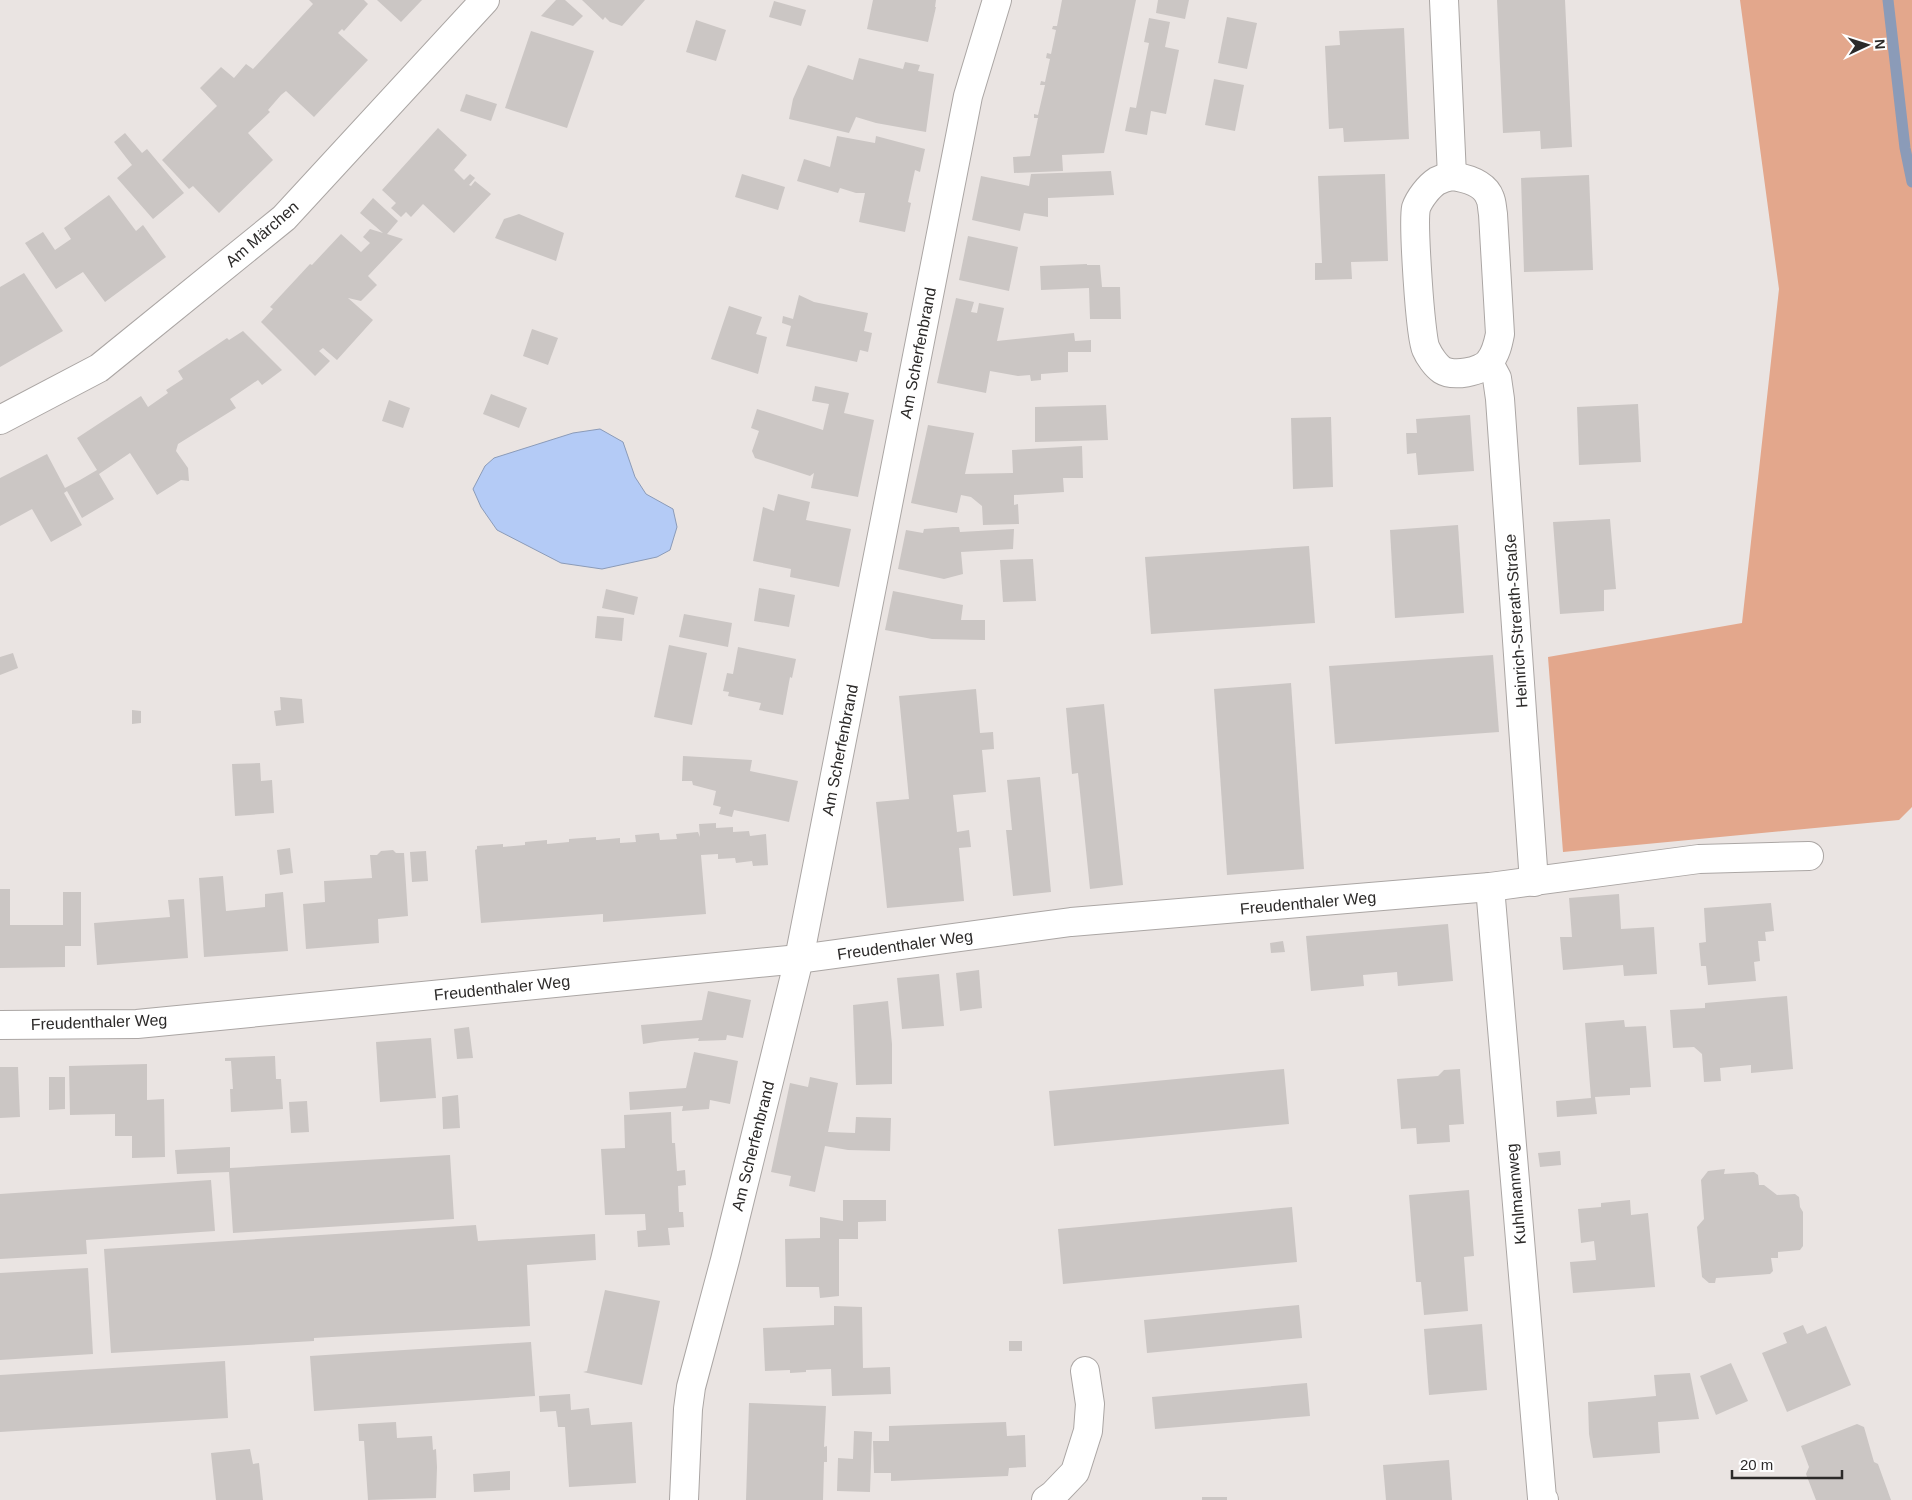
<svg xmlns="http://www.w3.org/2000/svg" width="1912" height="1500" font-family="Helvetica,sans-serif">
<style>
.forest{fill:#e3a78c}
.water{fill:#b4cbf6;stroke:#8b9bb8}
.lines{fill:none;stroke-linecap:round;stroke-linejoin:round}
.stream{stroke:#8b9bb8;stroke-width:11}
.building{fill:#cbc6c4}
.minor-casing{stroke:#aba6a4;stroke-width:30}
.minor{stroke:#fff;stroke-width:28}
.labels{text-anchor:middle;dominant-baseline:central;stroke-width:4;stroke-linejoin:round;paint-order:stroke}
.street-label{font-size:16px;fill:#2c2a29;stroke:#fff}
</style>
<rect width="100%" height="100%" fill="#eae4e2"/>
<path class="forest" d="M 1740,0 L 1912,0 L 1912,807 L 1899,820 L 1563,852 L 1548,657 L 1742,623 L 1779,289 Z"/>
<path class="water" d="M 600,429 L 623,442 L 635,477 L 646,494 L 673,509 L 677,527 L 670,550 L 657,557 L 602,569 L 561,563 L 497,530 L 481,507 L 473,489 L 485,466 L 494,458 L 573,433 Z"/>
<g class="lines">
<path class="stream" d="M 1888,0 L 1905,148 L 1912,182"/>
</g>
<g class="building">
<path d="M 309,0 L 364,0 L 368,4 L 344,31 L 342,29 L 338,33 L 368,60 L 314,117 L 286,91 L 281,95 L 268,110 L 270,112 L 248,133 L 273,160 L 219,213 L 193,186 L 189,189 L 162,160 L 217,106 L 200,88 L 221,67 L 234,78 L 246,64 L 253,69 L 313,4 Z"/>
<path d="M 377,0 L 422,0 L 401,22 Z"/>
<path d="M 556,0 L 565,0 L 583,16 L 573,26 L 541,16 Z"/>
<path d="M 582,0 L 645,0 L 622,26 L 610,22 L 605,17 L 603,20 Z"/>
<path d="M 873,0 L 936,0 L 935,7 L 936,7 L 928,42 L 867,29 Z"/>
<path d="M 1062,0 L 1136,0 L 1104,153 L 1062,155 L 1063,171 L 1014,173 L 1013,157 L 1030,156 L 1038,118 L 1034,118 L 1034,114 L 1038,115 L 1045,85 L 1040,85 L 1041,81 L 1045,82 L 1050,59 L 1046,58 L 1047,53 L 1051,54 L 1056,30 L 1052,29 L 1053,26 L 1057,26 Z"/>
<path d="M 1158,0 L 1189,0 L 1185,19 L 1156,13 Z"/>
<path d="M 1497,0 L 1565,0 L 1572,147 L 1541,149 L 1540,131 L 1503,133 Z"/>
<path d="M 774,1 L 806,10 L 801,26 L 769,17 Z"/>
<path d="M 1227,17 L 1257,23 L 1247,69 L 1218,63 Z"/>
<path d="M 1149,18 L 1170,22 L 1165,47 L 1179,50 L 1166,114 L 1151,111 L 1147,135 L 1125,131 L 1130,107 L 1136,108 L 1149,43 L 1144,42 Z"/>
<path d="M 696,20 L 726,30 L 716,61 L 686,52 Z"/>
<path d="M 1404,28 L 1409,139 L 1344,142 L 1343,128 L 1329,129 L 1325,46 L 1340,45 L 1339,31 Z"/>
<path d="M 531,31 L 594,51 L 567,128 L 505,108 Z"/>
<path d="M 859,58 L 903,69 L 905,62 L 920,65 L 918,71 L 934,74 L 926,132 L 876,123 L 856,117 L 849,133 L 789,119 L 793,99 L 808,65 L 853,80 Z"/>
<path d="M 1214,79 L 1244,85 L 1235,131 L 1205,125 Z"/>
<path d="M 466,94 L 497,104 L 491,121 L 460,111 Z"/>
<path d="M 438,128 L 467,155 L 454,170 L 464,180 L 470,174 L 475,178 L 469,185 L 471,186 L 475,181 L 491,194 L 454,233 L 423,204 L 411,217 L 406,212 L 401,217 L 391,208 L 396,203 L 382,190 Z"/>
<path d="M 125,133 L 142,153 L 147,149 L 184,193 L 153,219 L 117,178 L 132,165 L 114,142 Z"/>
<path d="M 837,136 L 875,143 L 876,136 L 925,149 L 920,172 L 915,170 L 908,202 L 911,203 L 905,232 L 859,222 L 865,193 L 856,193 L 840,188 L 838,193 L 797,181 L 804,159 L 830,167 Z"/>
<path d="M 1111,171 L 1114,195 L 1048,198 L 1048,217 L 1024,213 L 1020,231 L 972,220 L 981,176 L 1029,186 L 1031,174 Z"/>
<path d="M 742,174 L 785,187 L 778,210 L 735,197 Z"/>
<path d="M 1385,174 L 1388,261 L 1351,262 L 1352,279 L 1315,280 L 1315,263 L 1322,263 L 1318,176 Z"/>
<path d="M 1589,175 L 1593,270 L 1524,272 L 1521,178 Z"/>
<path d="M 109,195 L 136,231 L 143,225 L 166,257 L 105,302 L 83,272 L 56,289 L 25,243 L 43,232 L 55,250 L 71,239 L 64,228 Z"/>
<path d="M 373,198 L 398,221 L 387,234 L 403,239 L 368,276 L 377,285 L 361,301 L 348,298 L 373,320 L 337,360 L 323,348 L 319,351 L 330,361 L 315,376 L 261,322 L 273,309 L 270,307 L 310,264 L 312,265 L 341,234 L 361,252 L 370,243 L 363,237 L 370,229 L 383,233 L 360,213 Z"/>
<path d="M 519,214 L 564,233 L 556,261 L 495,238 L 504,219 Z"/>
<path d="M 968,236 L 1018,247 L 1009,291 L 959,280 Z"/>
<path d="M 1087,264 L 1087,265 L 1100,265 L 1102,287 L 1120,287 L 1121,319 L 1090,319 L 1089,288 L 1041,290 L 1040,266 Z"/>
<path d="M 24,273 L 63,331 L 0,367 L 0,287 Z"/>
<path d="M 799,295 L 814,302 L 868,313 L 864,331 L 872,333 L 868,352 L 860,350 L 857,362 L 786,346 L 791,326 L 782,323 L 783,316 L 793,319 Z"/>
<path d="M 956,298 L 974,302 L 971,312 L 977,313 L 979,303 L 1004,308 L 997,341 L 1074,333 L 1075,341 L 1091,340 L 1091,352 L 1068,352 L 1068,372 L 1041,374 L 1041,380 L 1031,381 L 1030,375 L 1018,376 L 990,371 L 986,393 L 937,383 Z"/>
<path d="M 729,306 L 762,317 L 756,334 L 767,337 L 758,374 L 711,359 Z"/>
<path d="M 532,329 L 558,338 L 548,365 L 523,356 Z"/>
<path d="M 243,331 L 282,370 L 262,385 L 258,380 L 230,399 L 236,408 L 178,444 L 176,451 L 188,468 L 189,481 L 181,480 L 157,495 L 130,453 L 99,474 L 114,499 L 82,518 L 67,491 L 64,493 L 82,525 L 51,542 L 32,509 L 0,526 L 0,478 L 47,454 L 65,488 L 80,480 L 97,470 L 77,438 L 141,396 L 148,407 L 168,393 L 166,390 L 183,379 L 178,371 L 227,338 L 229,340 Z"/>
<path d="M 815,386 L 849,393 L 844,413 L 874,420 L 858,497 L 811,488 L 814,473 L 810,476 L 755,458 L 752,451 L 759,431 L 751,428 L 757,409 L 823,430 L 829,404 L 812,401 Z"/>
<path d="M 491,394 L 527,408 L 519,428 L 483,414 Z"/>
<path d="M 389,400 L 410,408 L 403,428 L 382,421 Z"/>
<path d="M 1638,404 L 1641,462 L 1579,465 L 1577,407 Z"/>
<path d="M 1106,405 L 1108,440 L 1035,442 L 1035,407 Z"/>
<path d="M 1470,415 L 1474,471 L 1418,475 L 1416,453 L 1407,454 L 1406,433 L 1417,433 L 1416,419 Z"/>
<path d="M 1331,417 L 1333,487 L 1293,489 L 1291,418 Z"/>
<path d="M 928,425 L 974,433 L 965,474 L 1013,473 L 1012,450 L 1082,446 L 1083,478 L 1063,478 L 1064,492 L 1014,495 L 1014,505 L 1018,504 L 1019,524 L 983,525 L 982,506 L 971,497 L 961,495 L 957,513 L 911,503 Z"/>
<path d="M 778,494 L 810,502 L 806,520 L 851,529 L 839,587 L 790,577 L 791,569 L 753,561 L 763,507 L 774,511 Z"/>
<path d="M 1610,519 L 1616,589 L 1604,590 L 1604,611 L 1560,614 L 1553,522 Z"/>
<path d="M 1458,525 L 1464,613 L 1395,618 L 1390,530 Z"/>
<path d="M 953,527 L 959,527 L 960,532 L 1014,529 L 1013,549 L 961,552 L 963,574 L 944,579 L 898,569 L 906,530 L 923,533 L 924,529 Z"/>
<path d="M 1309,546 L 1315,623 L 1151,634 L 1145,557 Z"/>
<path d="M 1033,559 L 1036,601 L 1003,602 L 1000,560 Z"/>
<path d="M 759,588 L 795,595 L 789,627 L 754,621 Z"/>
<path d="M 606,589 L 638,597 L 634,615 L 602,608 Z"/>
<path d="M 893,591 L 963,605 L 961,620 L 985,620 L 985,640 L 932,639 L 885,630 Z"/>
<path d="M 684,614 L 732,623 L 728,647 L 679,637 Z"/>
<path d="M 597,616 L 624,618 L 622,641 L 595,638 Z"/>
<path d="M 669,645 L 707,653 L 692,725 L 654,717 Z"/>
<path d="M 738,647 L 796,659 L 792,678 L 790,677 L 783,715 L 759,710 L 761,703 L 728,696 L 729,692 L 723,691 L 727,673 L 733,674 Z"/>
<path d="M 13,653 L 18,668 L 0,675 L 0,657 Z"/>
<path d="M 1493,655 L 1499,732 L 1335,744 L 1329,666 Z"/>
<path d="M 1291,683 L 1304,869 L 1227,875 L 1214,689 Z"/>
<path d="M 976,689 L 980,733 L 993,732 L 994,749 L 982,750 L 986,792 L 953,795 L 957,832 L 969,830 L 971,847 L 959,848 L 964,901 L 887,908 L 876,802 L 909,799 L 899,696 Z"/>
<path d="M 280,697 L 302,699 L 304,723 L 276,726 L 274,711 L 281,710 Z"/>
<path d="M 1104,704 L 1123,885 L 1090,889 L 1078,773 L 1072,774 L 1066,708 Z"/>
<path d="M 132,710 L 141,711 L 141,723 L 132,724 Z"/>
<path d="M 683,756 L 752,760 L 750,771 L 798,781 L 789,822 L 734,810 L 732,817 L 719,814 L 721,807 L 713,805 L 716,791 L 693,785 L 692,781 L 682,781 Z"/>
<path d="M 260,763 L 261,781 L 272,780 L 274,813 L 235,816 L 232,764 Z"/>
<path d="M 1040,777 L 1051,892 L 1013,896 L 1006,830 L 1012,830 L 1007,780 Z"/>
<path d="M 716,823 L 716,828 L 733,827 L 733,832 L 749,831 L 750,836 L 766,834 L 768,865 L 753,866 L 752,861 L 736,863 L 735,858 L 718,859 L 718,854 L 701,855 L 706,914 L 603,922 L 603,914 L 481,923 L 475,850 L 477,849 L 477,846 L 503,844 L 503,847 L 525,845 L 525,842 L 547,840 L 547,844 L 569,842 L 569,839 L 596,837 L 596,840 L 598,840 L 620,838 L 620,843 L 636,842 L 635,835 L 659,833 L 660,840 L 677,839 L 676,834 L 698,832 L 700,837 L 699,824 Z"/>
<path d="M 290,848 L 293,873 L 280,875 L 277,850 Z"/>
<path d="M 393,850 L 396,853 L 404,853 L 408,916 L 378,919 L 379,943 L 306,949 L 303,904 L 325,902 L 324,881 L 372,878 L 370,855 L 377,855 L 381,851 Z"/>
<path d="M 426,851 L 428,881 L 412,882 L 410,852 Z"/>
<path d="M 223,876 L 226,911 L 265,907 L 265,894 L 283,892 L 288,951 L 204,957 L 199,878 Z"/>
<path d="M 0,889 L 10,889 L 10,925 L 63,925 L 63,892 L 81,892 L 81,946 L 65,946 L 65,967 L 0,968 Z"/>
<path d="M 1619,894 L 1621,929 L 1654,927 L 1657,974 L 1624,976 L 1623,965 L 1563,970 L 1560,937 L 1572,937 L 1569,898 Z"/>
<path d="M 184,899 L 188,958 L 97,965 L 94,923 L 170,917 L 168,900 Z"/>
<path d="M 1771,903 L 1774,931 L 1765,932 L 1766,941 L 1758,941 L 1760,961 L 1754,962 L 1756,981 L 1708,985 L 1706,966 L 1701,966 L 1699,943 L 1706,942 L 1704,908 Z"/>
<path d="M 1448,924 L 1453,981 L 1398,986 L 1397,972 L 1363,975 L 1364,986 L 1311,991 L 1306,936 Z"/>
<path d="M 1283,941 L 1285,952 L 1271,953 L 1270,943 Z"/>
<path d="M 979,970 L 982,1008 L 960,1011 L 956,973 Z"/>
<path d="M 939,974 L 944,1026 L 902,1029 L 897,978 Z"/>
<path d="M 708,991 L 751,1000 L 743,1038 L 727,1035 L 726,1040 L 698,1041 L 699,1038 L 661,1041 L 643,1044 L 641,1025 L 702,1020 Z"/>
<path d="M 1787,996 L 1793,1069 L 1751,1073 L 1751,1065 L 1720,1068 L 1721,1081 L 1704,1082 L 1702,1054 L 1694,1047 L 1673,1048 L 1670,1010 L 1705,1008 L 1705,1003 Z"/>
<path d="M 888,1001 L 892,1044 L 892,1084 L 856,1085 L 853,1005 Z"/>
<path d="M 1624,1020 L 1625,1027 L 1646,1026 L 1651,1087 L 1630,1088 L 1630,1095 L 1595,1097 L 1597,1114 L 1557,1117 L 1556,1101 L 1591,1098 L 1585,1023 Z"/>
<path d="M 469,1027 L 473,1058 L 457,1059 L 454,1029 Z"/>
<path d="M 431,1038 L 436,1098 L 380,1102 L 376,1042 Z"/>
<path d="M 694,1052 L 738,1061 L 730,1104 L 710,1100 L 709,1109 L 682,1111 L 683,1106 L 630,1110 L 629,1092 L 686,1088 Z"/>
<path d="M 275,1056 L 276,1079 L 281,1079 L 283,1109 L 231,1112 L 230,1089 L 233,1089 L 231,1061 L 225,1061 L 225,1058 Z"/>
<path d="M 147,1064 L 147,1100 L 164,1099 L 165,1157 L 132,1158 L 132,1136 L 115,1136 L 115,1114 L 70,1115 L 69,1066 Z"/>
<path d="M 0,1067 L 18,1067 L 20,1117 L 0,1118 Z"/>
<path d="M 1284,1069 L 1289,1124 L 1054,1146 L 1049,1091 Z"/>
<path d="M 1460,1069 L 1464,1124 L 1449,1125 L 1450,1142 L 1417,1144 L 1416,1128 L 1401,1129 L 1397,1079 L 1438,1076 L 1444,1070 Z"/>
<path d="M 49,1077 L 65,1077 L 65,1109 L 49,1110 Z"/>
<path d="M 810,1077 L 838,1083 L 828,1132 L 855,1133 L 856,1117 L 891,1118 L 890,1151 L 848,1150 L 825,1146 L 815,1192 L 789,1186 L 791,1176 L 771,1172 L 790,1083 L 808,1087 Z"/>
<path d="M 458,1095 L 460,1128 L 443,1129 L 442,1097 Z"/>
<path d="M 307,1101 L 309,1132 L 291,1133 L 289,1102 Z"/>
<path d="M 671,1112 L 672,1143 L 675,1143 L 677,1171 L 685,1170 L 686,1185 L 678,1186 L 679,1212 L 683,1212 L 684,1227 L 668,1228 L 670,1245 L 638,1247 L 637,1231 L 654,1229 L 646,1230 L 645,1214 L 605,1215 L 601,1149 L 625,1148 L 624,1115 Z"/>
<path d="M 230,1147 L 230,1168 L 450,1155 L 454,1219 L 233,1233 L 229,1172 L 177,1174 L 175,1150 Z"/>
<path d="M 1560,1151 L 1561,1165 L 1540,1167 L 1538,1153 Z"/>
<path d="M 1725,1169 L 1724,1174 L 1754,1172 L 1758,1175 L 1759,1185 L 1764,1185 L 1777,1195 L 1795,1194 L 1799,1197 L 1800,1207 L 1803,1212 L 1803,1246 L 1800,1250 L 1778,1252 L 1778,1258 L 1771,1258 L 1773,1271 L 1770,1274 L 1716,1278 L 1715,1283 L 1709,1283 L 1702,1277 L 1697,1227 L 1704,1219 L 1701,1180 L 1708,1171 Z"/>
<path d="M 211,1180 L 215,1231 L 86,1240 L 87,1254 L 0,1259 L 0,1194 Z"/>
<path d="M 1469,1190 L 1474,1256 L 1464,1257 L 1468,1311 L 1424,1315 L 1421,1282 L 1416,1282 L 1409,1195 Z"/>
<path d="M 843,1200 L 886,1200 L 886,1221 L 858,1222 L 858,1239 L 839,1239 L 839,1296 L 820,1298 L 819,1287 L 786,1287 L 785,1239 L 820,1238 L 820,1217 L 843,1221 Z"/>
<path d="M 1630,1200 L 1631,1215 L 1648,1213 L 1655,1287 L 1573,1293 L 1570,1262 L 1596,1260 L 1594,1241 L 1581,1243 L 1578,1209 L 1601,1207 L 1601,1203 Z"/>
<path d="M 1292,1207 L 1297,1262 L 1063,1284 L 1058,1229 Z"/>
<path d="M 476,1225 L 478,1241 L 595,1234 L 596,1260 L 527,1265 L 530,1326 L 314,1338 L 314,1341 L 111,1353 L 104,1249 Z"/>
<path d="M 88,1268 L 93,1354 L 0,1360 L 0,1273 Z"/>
<path d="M 605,1290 L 660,1301 L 642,1385 L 583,1372 L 587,1371 Z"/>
<path d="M 1299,1305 L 1302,1338 L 1147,1353 L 1144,1320 Z"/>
<path d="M 834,1306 L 862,1307 L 863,1368 L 890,1367 L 891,1394 L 832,1396 L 831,1369 L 806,1370 L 806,1372 L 790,1373 L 790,1370 L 765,1371 L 763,1328 L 834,1325 Z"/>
<path d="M 1482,1324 L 1487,1390 L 1429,1395 L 1424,1329 Z"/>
<path d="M 1803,1325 L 1807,1334 L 1826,1326 L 1851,1385 L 1787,1412 L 1762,1353 L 1787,1343 L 1783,1333 Z"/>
<rect x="1009" y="1341" width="13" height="10"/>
<path d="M 531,1342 L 535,1396 L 314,1411 L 310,1356 Z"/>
<path d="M 225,1361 L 228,1418 L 0,1432 L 0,1375 Z"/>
<path d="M 1731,1363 L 1748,1401 L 1716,1415 L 1700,1376 Z"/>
<path d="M 1690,1373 L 1699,1419 L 1658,1422 L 1660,1453 L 1593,1458 L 1589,1434 L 1588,1402 L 1656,1396 L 1654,1375 Z"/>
<path d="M 1307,1383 L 1310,1416 L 1155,1429 L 1152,1397 Z"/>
<path d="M 570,1394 L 571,1410 L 589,1408 L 591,1425 L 632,1422 L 636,1483 L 569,1487 L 565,1427 L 558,1427 L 556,1411 L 540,1412 L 539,1396 Z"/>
<path d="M 749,1403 L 826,1406 L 824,1447 L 827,1446 L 827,1462 L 824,1462 L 823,1500 L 746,1500 Z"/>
<path d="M 396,1422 L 397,1438 L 432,1436 L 433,1450 L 436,1449 L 437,1467 L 436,1498 L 368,1500 L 364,1441 L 359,1441 L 358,1424 Z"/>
<path d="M 1006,1422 L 1007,1436 L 1025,1435 L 1026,1467 L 1009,1468 L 1008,1476 L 891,1481 L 891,1473 L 874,1473 L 873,1441 L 889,1441 L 889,1426 Z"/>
<path d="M 1857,1424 L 1864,1427 L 1874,1462 L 1878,1464 L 1891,1500 L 1816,1500 L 1806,1474 L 1809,1467 L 1801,1446 Z"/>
<path d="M 854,1431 L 872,1432 L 870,1492 L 837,1491 L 838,1458 L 853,1459 Z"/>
<path d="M 250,1449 L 253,1464 L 259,1463 L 263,1500 L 216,1500 L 211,1453 Z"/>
<path d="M 1449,1460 L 1452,1500 L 1386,1500 L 1383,1465 Z"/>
<path d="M 510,1471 L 510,1490 L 474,1492 L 473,1474 Z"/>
<rect x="1202" y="1497" width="25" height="3"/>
</g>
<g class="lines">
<g class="minor-casing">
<g id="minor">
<path d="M 1444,0 L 1452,176"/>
<path d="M 1452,176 C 1465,178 1485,183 1490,198 C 1492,202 1492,209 1493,214 L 1500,334 C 1498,344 1496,354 1489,362 C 1481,372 1453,377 1442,370 C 1436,366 1429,356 1426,349 C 1420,337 1413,222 1416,208 C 1419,199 1429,186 1437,181 C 1441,179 1447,177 1452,176 Z"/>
<path d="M 1489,363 L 1497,378 L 1500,399 L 1534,882"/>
<path d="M 0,420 L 99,368 L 284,218 L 485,0"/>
<path d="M 1490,887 L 1542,1498 L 1544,1500"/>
<path d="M 0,1025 L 137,1024 L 799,959 L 1071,922 L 1490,887 L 1699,859 L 1809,856"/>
<path d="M 684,1500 L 688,1409 L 691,1387 L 725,1260 L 799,959 L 968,96 L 997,0"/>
<path d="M 1046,1500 L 1053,1495 L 1075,1472 L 1088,1431 L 1090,1404 L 1085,1371"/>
</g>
</g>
<use href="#minor" class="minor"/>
</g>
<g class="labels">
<g class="street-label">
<text transform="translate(262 234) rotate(-41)">Am Märchen</text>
<text transform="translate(918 353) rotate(-79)">Am Scherfenbrand</text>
<text transform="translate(1516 621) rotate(-94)">Heinrich-Strerath-Straße</text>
<text transform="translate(840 750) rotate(-79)">Am Scherfenbrand</text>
<text transform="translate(1308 903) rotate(-5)">Freudenthaler Weg</text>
<text transform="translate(905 945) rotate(-8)">Freudenthaler Weg</text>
<text transform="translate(502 988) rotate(-6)">Freudenthaler Weg</text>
<text transform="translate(99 1022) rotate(-2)">Freudenthaler Weg</text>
<text transform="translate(753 1146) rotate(-76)">Am Scherfenbrand</text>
<text transform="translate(1516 1194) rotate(-95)">Kuhlmannweg</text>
</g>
</g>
<g transform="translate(1867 45) rotate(86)" stroke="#ffffff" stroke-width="4" paint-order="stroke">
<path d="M0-4L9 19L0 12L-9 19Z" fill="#2c2a29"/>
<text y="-8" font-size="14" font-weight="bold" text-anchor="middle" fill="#2c2a29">N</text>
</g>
<path d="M1732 1470v8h110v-8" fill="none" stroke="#2c2a29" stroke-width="2.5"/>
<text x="1740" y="1470" font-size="15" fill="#2c2a29" stroke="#ffffff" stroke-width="4" paint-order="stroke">20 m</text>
</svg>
